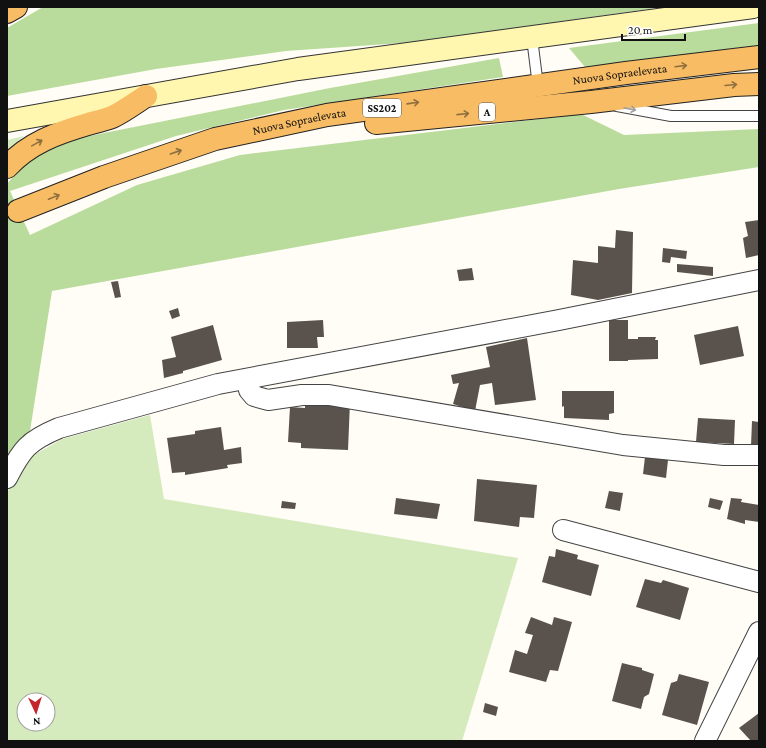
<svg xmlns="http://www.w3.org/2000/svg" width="766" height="748" font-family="'Crimson Pro',serif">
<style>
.green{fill:#d5ebbd;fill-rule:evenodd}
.forest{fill:#b9dc9c}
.building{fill:#5a524d}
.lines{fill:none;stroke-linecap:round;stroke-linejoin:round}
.service-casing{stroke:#444;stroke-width:12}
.minor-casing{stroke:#444;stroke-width:22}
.secondary-casing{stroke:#333;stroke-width:24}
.trunk-casing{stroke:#222;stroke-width:24}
.service{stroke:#fff;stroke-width:10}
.minor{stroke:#fff;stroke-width:20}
.secondary{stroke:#fff6b0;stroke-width:22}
.trunk{stroke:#f7bc64;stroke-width:22}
.oneway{stroke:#906f3f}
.oneway2{stroke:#a0a0a0}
.labels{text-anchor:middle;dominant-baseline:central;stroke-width:4;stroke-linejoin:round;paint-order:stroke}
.shield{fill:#fff;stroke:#585858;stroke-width:1}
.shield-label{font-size:11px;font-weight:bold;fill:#111}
.street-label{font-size:12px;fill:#111;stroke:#fff}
</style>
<rect width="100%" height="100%" fill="#fffdf5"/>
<g class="green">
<path d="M 24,136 L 7,151 L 7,140 Z"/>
<path d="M 150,415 L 164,499 L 518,558 L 462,741 L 7,741 L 7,493 L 20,468 L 32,454 L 34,455 L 62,439 ZM 24,700 L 48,700 L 48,724 L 24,724 Z"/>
</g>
<g class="forest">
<path d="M 43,7 L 663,7 L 417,42 L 286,51 L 156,69 L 7,96 L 7,28 Z"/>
<path d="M 759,23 L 759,45 L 585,67 L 569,48 Z"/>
<path d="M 499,58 L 503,77 L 284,110 L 176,136 L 10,191 L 30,235 L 137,185 L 240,155 L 581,114 L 624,135 L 759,129 L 759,167 L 619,189 L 52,291 L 30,431 L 12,449 L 7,459 L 7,184 C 33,152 56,144 94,135 L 330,88 Z"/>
</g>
<g class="building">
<path d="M 759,220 L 759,255 L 746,258 L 743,238 L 748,236 L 745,222 Z"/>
<path d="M 616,230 L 633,232 L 632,293 L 598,300 L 571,295 L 573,260 L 598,263 L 598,246 L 615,248 Z"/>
<path d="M 663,248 L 687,251 L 686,259 L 671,257 L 670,263 L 662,262 Z"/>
<path d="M 677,264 L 713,267 L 713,276 L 677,272 Z"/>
<path d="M 472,268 L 474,280 L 459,281 L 457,270 Z"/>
<path d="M 118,281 L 121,297 L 115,298 L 111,282 Z"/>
<path d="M 178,308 L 180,316 L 172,319 L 169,311 Z"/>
<path d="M 323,320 L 324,337 L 317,337 L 318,348 L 287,348 L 287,322 Z"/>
<path d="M 609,320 L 628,320 L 628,339 L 638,339 L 638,337 L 656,337 L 655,340 L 658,340 L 658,359 L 628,360 L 628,361 L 609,361 Z"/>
<path d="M 213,325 L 222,360 L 183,371 L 183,373 L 164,378 L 162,360 L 176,357 L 171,337 Z"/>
<path d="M 738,326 L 744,356 L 700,365 L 694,335 Z"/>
<path d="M 527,338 L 536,400 L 495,405 L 492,383 L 480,385 L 475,411 L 453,404 L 459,383 L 453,384 L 451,375 L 490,367 L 486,347 Z"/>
<path d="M 562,391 L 614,391 L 614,413 L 609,414 L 609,420 L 564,418 L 564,406 L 562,407 Z"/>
<path d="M 305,400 L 350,402 L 348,450 L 301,448 L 301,443 L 288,442 L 290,407 L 305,408 Z"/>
<path d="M 698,418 L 735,420 L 734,444 L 696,442 Z"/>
<path d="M 752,421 L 759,422 L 759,446 L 751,446 Z"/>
<path d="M 221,427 L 224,450 L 241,447 L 242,463 L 227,465 L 228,468 L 185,475 L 185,472 L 172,473 L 167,438 L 195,434 L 195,431 Z"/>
<path d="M 645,457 L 668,460 L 666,478 L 643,474 Z"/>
<path d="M 477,479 L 537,485 L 534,518 L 520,517 L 519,527 L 474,521 Z"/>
<path d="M 609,491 L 623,493 L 620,511 L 605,508 Z"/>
<path d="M 396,498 L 440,504 L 437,519 L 394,514 Z"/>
<path d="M 710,498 L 723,501 L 720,510 L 708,507 Z"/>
<path d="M 731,498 L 742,499 L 741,502 L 759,505 L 759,522 L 745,520 L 745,524 L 727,519 Z"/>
<path d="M 282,501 L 296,503 L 295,509 L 281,508 Z"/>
<path d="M 556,549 L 578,555 L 577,559 L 599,565 L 591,596 L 542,582 L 549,556 L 555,557 Z"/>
<path d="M 645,579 L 661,583 L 663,580 L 689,588 L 680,620 L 636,607 Z"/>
<path d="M 531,617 L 552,625 L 554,617 L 572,622 L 558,671 L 550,670 L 546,682 L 509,672 L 515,650 L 527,654 L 533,635 L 525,633 Z"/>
<path d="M 622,663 L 642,668 L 642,670 L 654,674 L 649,694 L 644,697 L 641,709 L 612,701 Z"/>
<path d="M 679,674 L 709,682 L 697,725 L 662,715 L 671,683 L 677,681 Z"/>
<path d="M 485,703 L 498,707 L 496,716 L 483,712 Z"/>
<path d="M 759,713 L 759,741 L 751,741 L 739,728 Z"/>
</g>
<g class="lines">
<g class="service-casing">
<g id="service">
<path d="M 532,38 L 538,86"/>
<path d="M 617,106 L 671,116 L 759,116"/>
</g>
</g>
<g class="minor-casing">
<g id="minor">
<path d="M 247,379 L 249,390 L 254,396 L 268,400 L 302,395 L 329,395 L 623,445 L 724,455 L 759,455"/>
<path d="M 7,478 C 22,449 28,441 59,428 L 218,384 L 559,320 L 759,280"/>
<path d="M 563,530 L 759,582"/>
<path d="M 705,741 L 759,632"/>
</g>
</g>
<g class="secondary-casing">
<path id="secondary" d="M 7,121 L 298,69 L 753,7"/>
</g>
<g class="trunk-casing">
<g id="trunk">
<path d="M 7,12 L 16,7"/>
<path d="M 376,123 L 591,102 L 734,85 L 759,84"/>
<path d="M 7,167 C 29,143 57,133 88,124 C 95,122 104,120 112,117 C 123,112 135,103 146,96"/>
<path id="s1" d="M 18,211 L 104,177 L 215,139 L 327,115 L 626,73 L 759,57"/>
</g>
</g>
<use href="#service" class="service"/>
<use href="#minor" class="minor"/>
<use href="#secondary" class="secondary"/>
<use href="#trunk" class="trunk"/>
</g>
<defs><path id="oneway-shaft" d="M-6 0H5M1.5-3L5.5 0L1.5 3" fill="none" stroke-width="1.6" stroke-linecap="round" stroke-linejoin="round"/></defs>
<g class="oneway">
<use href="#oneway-shaft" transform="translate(681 66) rotate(-7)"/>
<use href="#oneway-shaft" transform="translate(731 85) rotate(-5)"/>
<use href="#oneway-shaft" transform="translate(413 103) rotate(-8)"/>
<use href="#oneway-shaft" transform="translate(463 114) rotate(-6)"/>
<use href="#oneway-shaft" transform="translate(37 143) rotate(-29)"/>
<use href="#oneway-shaft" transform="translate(176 152) rotate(-19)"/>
<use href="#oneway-shaft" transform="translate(54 197) rotate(-22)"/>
</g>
<use class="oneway2" href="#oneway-shaft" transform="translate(630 109) rotate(11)"/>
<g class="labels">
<g class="shield">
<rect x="363" y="99" width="38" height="18" rx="3"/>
<rect x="479" y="103" width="16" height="18" rx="3"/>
</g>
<g class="shield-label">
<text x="382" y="108">SS202</text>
<text x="487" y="112">A</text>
</g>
<g class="street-label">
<text stroke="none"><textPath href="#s1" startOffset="620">Nuova Sopraelevata</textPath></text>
<text stroke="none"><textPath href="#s1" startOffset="296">Nuova Sopraelevata</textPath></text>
</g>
</g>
<rect width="766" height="748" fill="none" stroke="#111111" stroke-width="16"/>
<g transform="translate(36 712) rotate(176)"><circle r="19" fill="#ffffff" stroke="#a0a0a0"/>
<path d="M0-3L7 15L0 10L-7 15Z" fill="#c4262e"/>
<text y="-6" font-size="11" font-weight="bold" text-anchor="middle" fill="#111111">N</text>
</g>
<path d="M622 34v6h63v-6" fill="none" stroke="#111111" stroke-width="2"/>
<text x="628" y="34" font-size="12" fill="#111111" stroke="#ffffff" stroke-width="3" paint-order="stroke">20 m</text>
</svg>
